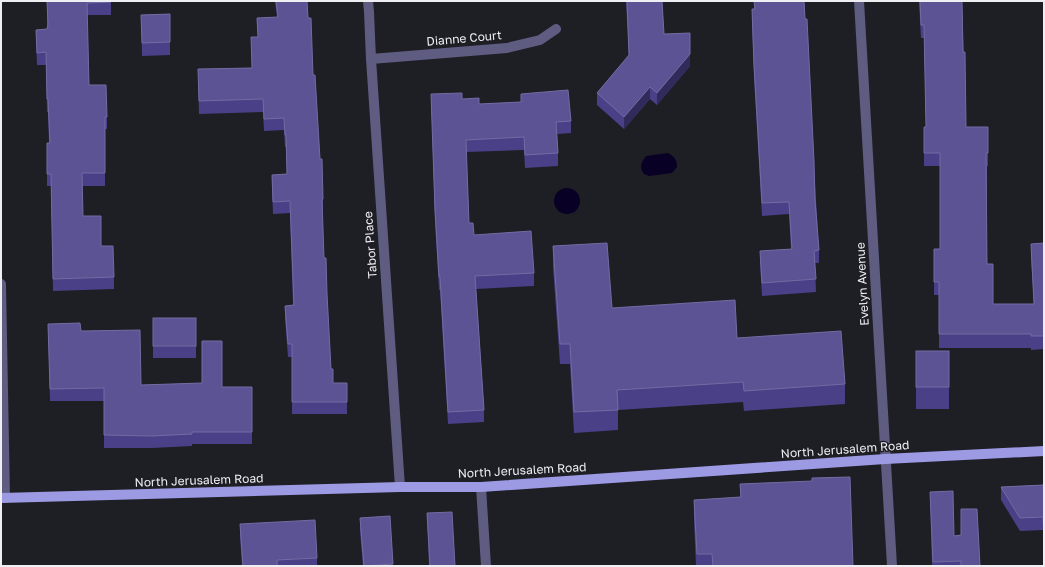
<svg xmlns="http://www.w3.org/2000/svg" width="1045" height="567" font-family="'Golos Text',sans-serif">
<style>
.water{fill:#090125}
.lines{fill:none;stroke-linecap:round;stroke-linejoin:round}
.minor{stroke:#5e5c80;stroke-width:10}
.major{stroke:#9d9ae4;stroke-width:10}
.wall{fill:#4a4088}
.shaded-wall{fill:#312b5c}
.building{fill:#5c5394;stroke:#736ba2}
.labels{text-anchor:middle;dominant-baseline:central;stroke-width:3;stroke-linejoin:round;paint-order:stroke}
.street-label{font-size:12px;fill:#eeeef3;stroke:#1e1e25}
</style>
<rect width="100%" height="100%" fill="#1e1e25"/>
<g class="water">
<path d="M 668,153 C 675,157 677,160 677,167 L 672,173 L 649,176 L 644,174 C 639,167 641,163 646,156 Z"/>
<circle cx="567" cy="201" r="13"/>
</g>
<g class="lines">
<g class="minor">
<path d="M 368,1 L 369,12 L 371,59 L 400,487"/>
<path d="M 859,1 L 892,566"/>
<path d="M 371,59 L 507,48 L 540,40 L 556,29"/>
<path d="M 1,284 L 5,498"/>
<path d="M 481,487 L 486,566"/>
</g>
<path class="major" d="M 1,498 L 400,487 L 481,487 L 885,459 L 1044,451"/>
</g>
<g class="wall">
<path d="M 47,1 L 111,1 L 111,15 L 87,15 L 89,85 L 107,117 L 107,129 L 105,129 L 105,186 L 82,186 L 83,216 L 101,246 L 114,277 L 114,289 L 53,291 L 51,186 L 47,186 L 47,143 L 49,143 L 48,112 L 47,112 L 46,65 L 37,65 L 36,42 L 36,30 L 47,29 Z"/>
<path d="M 275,1 L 307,1 L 308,18 L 323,199 L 323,212 L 322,212 L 324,258 L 327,294 L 331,369 L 333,383 L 347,383 L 347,414 L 292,414 L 292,357 L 288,357 L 285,318 L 285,306 L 293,305 L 290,213 L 273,214 L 272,188 L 272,175 L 287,174 L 286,147 L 285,147 L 284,130 L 264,131 L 263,112 L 199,114 L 198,69 L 252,68 L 251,37 L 258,37 L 257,18 L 277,17 Z"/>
<path d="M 626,1 L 662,1 L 664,34 L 690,66 L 657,105 L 650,99 L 624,129 L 597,105 L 597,93 L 629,55 Z"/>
<path d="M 754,1 L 804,1 L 819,250 L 819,263 L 815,263 L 816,292 L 762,296 L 760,263 L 760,251 L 791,249 L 789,214 L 762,216 L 754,77 L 752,21 L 752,9 L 754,9 Z"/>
<path d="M 919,1 L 962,1 L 966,127 L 988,127 L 988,166 L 987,166 L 987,264 L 993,304 L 1034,304 L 1031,257 L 1031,244 L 1044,243 L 1044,349 L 1031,350 L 1031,348 L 939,348 L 939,295 L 934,295 L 934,249 L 940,249 L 940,166 L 924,166 L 924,127 L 926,127 L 924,38 L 921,38 Z"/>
<path d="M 170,14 L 170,55 L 142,56 L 141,15 Z"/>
<path d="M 431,94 L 462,99 L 479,104 L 521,102 L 521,94 L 571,121 L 571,133 L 557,134 L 558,153 L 558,166 L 525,168 L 524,150 L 466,152 L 469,223 L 474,235 L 534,273 L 534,286 L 476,289 L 484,410 L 484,422 L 448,424 L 440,290 L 439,290 L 435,222 Z"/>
<path d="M 553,246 L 612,308 L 737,338 L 845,384 L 845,404 L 744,411 L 743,402 L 618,410 L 618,430 L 574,433 L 570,364 L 560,364 L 553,267 Z"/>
<rect x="153" y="318" width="43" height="40"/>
<path d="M 48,324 L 81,331 L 141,385 L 202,383 L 222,387 L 252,387 L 252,444 L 192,444 L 192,446 L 152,448 L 104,448 L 104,401 L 50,401 Z"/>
<rect x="916" y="351" width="33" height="58"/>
<path d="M 740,484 L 853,566 L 696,566 L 694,520 L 694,500 L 740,497 Z"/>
<path d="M 1044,485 L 1044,546 L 1043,530 L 1020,531 L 1001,500 L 1001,487 Z"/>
<path d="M 930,492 L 954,536 L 980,566 L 932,566 Z"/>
<path d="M 427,513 L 455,566 L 429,566 Z"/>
<path d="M 390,516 L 393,566 L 363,566 L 360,531 L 360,518 Z"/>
<path d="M 240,524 L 317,558 L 317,566 L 242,566 L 240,536 Z"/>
</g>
<g class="shaded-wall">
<path d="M 690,54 L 690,66 L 657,105 L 657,93 Z"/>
<path d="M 650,87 L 650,99 L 624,129 L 624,117 Z"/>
</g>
<g class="building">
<path d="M 47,1 L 111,1 L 111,2 L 87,3 L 89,85 L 106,85 L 107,117 L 105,117 L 105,173 L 82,173 L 83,216 L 101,216 L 101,246 L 113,246 L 114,277 L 53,279 L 51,174 L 47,174 L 47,143 L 50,143 L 48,99 L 47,99 L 46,52 L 37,53 L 36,30 L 47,29 L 48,24 Z"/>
<path d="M 276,1 L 307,1 L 308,18 L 311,18 L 313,75 L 315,75 L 320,159 L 322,159 L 323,199 L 322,200 L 324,258 L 326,258 L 327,294 L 331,369 L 333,369 L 333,383 L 347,383 L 347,402 L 292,402 L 292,344 L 288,344 L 285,306 L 294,305 L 290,201 L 273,202 L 272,175 L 287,174 L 286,135 L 285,135 L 284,118 L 264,119 L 263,99 L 199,101 L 198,69 L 252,68 L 251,37 L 258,37 L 257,18 L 278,17 Z"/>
<path d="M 627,1 L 662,1 L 664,34 L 690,33 L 690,54 L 657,93 L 650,87 L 624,117 L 597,93 L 629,55 Z"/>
<path d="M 754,1 L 804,1 L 805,19 L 807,19 L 814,161 L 815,200 L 819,250 L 814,251 L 816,279 L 762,283 L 760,251 L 792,249 L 789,202 L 762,203 L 754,65 L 752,9 L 755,9 Z"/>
<path d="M 920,1 L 962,1 L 963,52 L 965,52 L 966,127 L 988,127 L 988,153 L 986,153 L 987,264 L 993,264 L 993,304 L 1034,304 L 1031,244 L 1044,243 L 1044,336 L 1031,336 L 1031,334 L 939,334 L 939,282 L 934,282 L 934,249 L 940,249 L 940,153 L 924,153 L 924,127 L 926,127 L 924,25 L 921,25 Z"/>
<path d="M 170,14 L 170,42 L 142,43 L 141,15 Z"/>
<path d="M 568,90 L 571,121 L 556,122 L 558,153 L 525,155 L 524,137 L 466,140 L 469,223 L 473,223 L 474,235 L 531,231 L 534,273 L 475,276 L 484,410 L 448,412 L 440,277 L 439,277 L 435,210 L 431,94 L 462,93 L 462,99 L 479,98 L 479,104 L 521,102 L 521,94 Z"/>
<path d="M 607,243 L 612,308 L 735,300 L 737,338 L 841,331 L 845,384 L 744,391 L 743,382 L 617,390 L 618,410 L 574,412 L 570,344 L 560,344 L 553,246 Z"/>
<rect x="153" y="318" width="43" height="28"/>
<path d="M 80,323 L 81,331 L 140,330 L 141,385 L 202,383 L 202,341 L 222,341 L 222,387 L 252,387 L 252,432 L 192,432 L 192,434 L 152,436 L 104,435 L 104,388 L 50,389 L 48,324 Z"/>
<rect x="916" y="351" width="33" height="36"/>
<path d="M 850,477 L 853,566 L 713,566 L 712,554 L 697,554 L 694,500 L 741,497 L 740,484 L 812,481 L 812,478 Z"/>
<path d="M 1044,485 L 1044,533 L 1043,517 L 1020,518 L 1001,487 Z"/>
<path d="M 953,491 L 954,536 L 961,535 L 961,509 L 977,509 L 980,566 L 961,566 L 961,561 L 933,562 L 930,492 Z"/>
<path d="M 452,512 L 455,566 L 430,566 L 427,513 Z"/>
<path d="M 390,516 L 393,564 L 364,566 L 360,518 Z"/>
<path d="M 315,520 L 317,558 L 277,560 L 277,566 L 243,566 L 240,524 Z"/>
</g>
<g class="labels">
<g class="street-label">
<text transform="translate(464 38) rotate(-5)">Dianne Court</text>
<text transform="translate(370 245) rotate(-94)">Tabor Place</text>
<text transform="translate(862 284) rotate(-93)">Evelyn Avenue</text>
<text transform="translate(845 449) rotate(-4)">North Jerusalem Road</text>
<text transform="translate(522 470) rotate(-3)">North Jerusalem Road</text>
<text transform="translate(199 480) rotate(-2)">North Jerusalem Road</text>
</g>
</g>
<rect width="1045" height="567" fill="none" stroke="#eeeef3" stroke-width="4"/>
</svg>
